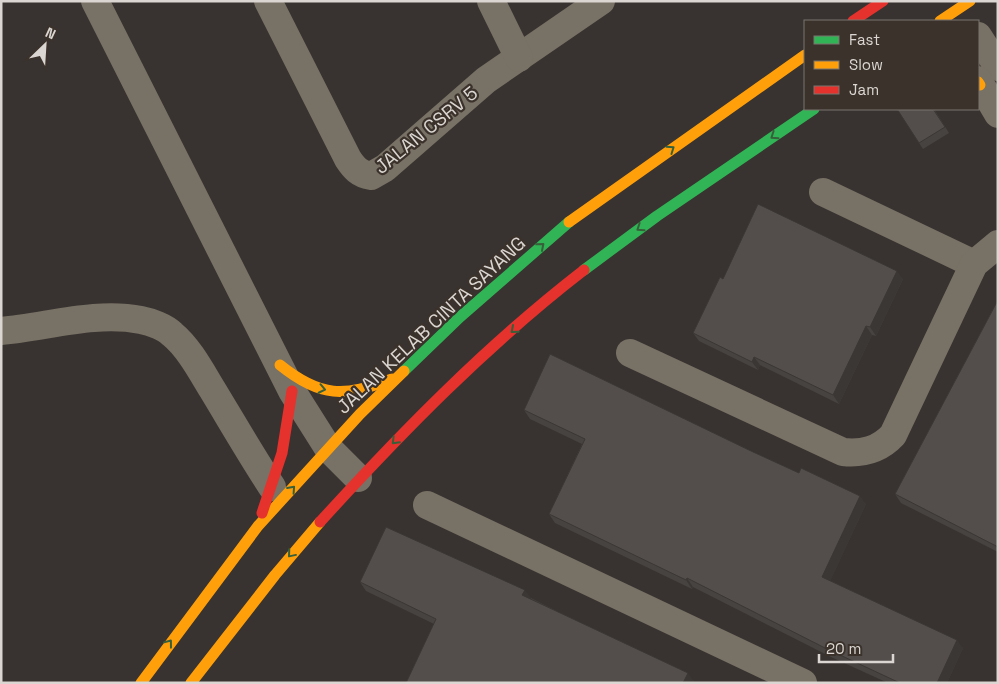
<svg xmlns="http://www.w3.org/2000/svg" width="999" height="684" font-family="'Space Grotesk',sans-serif">
<style>
.lines{fill:none;stroke-linecap:round;stroke-linejoin:round}
.street{stroke:#787165;stroke-width:28}
.fast{stroke:#30b455;stroke-width:11}
.slow{stroke:#ff9f0a;stroke-width:11}
.jam{stroke:#e5322d;stroke-width:11}
.wall{fill:#474341}
.shaded-wall{fill:#3a3735}
.building{fill:#534e4c;stroke:#3a3735}
.oneway{stroke:#37603a}
.labels{text-anchor:middle;dominant-baseline:central;stroke-width:4.5;stroke-linejoin:round;paint-order:stroke}
.street-label{font-size:19px;fill:#dbd6d1;stroke:#3b322c}
</style>
<rect width="100%" height="100%" fill="#383330"/>
<g class="lines">
<g class="street">
<path d="M 95,1 L 292,391 L 328,448 L 358,478"/>
<path d="M 268,1 L 348,159 C 354,168 359,174 371,176 L 385,168 L 486,80 L 601,1"/>
<path d="M 491,1 L 519,58"/>
<path d="M 978,36 L 998,67"/>
<path d="M 978,80 L 998,114"/>
<path d="M 823,192 L 974,264"/>
<path d="M 1,331 C 47,327 95,311 141,320 C 151,322 165,327 172,334 C 189,348 201,371 212,389 C 232,422 251,455 272,487"/>
<path d="M 630,353 L 843,452 C 863,454 879,450 893,435 L 974,264 L 998,244"/>
<path d="M 427,505 L 803,683"/>
</g>
<g class="fast">
<path d="M 584,270 L 657,216 L 814,109"/>
<path d="M 404,371 L 460,317 L 569,222"/>
</g>
<g class="slow">
<path d="M 940,21 L 970,1"/>
<path d="M 978,82 L 980,85"/>
<path d="M 569,222 L 805,55"/>
<path d="M 280,365 C 321,398 344,397 392,379"/>
<path d="M 141,683 L 258,526 L 360,414 L 404,371"/>
<path d="M 191,683 L 275,575 L 320,522"/>
</g>
<g class="jam">
<path d="M 853,21 L 883,1"/>
<path d="M 262,513 L 282,453 L 292,391"/>
<path d="M 320,522 C 402,432 487,345 584,270"/>
</g>
</g>
<g class="wall">
<path d="M 934,109 L 949,133 L 923,149 L 919,143 Z"/>
<path d="M 903,279 L 876,336 L 872,335 L 839,404 L 760,365 L 758,370 L 699,341 L 693,333 Z"/>
<path d="M 998,300 L 998,552 L 901,503 L 895,494 Z"/>
<path d="M 524,410 L 751,451 L 866,504 L 830,581 L 963,648 L 947,683 L 888,683 L 831,657 L 693,587 L 692,589 L 555,523 L 549,514 L 582,444 L 530,419 Z"/>
<path d="M 360,582 L 531,598 L 694,681 L 693,683 L 406,683 L 434,624 L 366,591 Z"/>
</g>
<g class="shaded-wall">
<path d="M 897,271 L 903,279 L 876,336 L 870,327 Z"/>
<path d="M 866,326 L 872,335 L 839,404 L 833,395 Z"/>
<path d="M 754,357 L 760,365 L 758,370 L 752,362 Z"/>
<path d="M 860,496 L 866,504 L 828,586 L 822,577 Z"/>
<path d="M 687,578 L 693,587 L 692,589 L 686,580 Z"/>
<path d="M 525,590 L 531,598 L 528,604 L 522,595 Z"/>
<path d="M 957,640 L 963,648 L 947,683 L 937,683 Z"/>
<path d="M 688,673 L 694,681 L 693,683 L 683,683 Z"/>
</g>
<g class="building">
<path d="M 897,109 L 933,109 L 945,127 L 919,143 Z"/>
<path d="M 758,204 L 897,271 L 870,327 L 866,326 L 833,395 L 754,357 L 752,362 L 693,333 L 720,277 L 723,279 Z"/>
<path d="M 998,300 L 998,547 L 895,494 Z"/>
<path d="M 550,354 L 751,451 L 799,473 L 801,468 L 860,496 L 822,577 L 957,640 L 937,683 L 900,683 L 825,648 L 687,578 L 686,580 L 549,514 L 585,439 L 524,410 Z"/>
<path d="M 386,527 L 525,590 L 522,595 L 688,673 L 683,683 L 406,683 L 436,619 L 360,582 Z"/>
</g>
<defs><path id="oneway-chevron" d="M-2-3.5L2.5 0L-2 3.5" fill="none" stroke-width="1.6" stroke-linecap="round" stroke-linejoin="round" transform="scale(1.25)"/></defs>
<g class="oneway">
<use href="#oneway-chevron" transform="translate(774 136) rotate(146)"/>
<use href="#oneway-chevron" transform="translate(671 149) rotate(-35)"/>
<use href="#oneway-chevron" transform="translate(640 228) rotate(146)"/>
<use href="#oneway-chevron" transform="translate(541 246) rotate(-41)"/>
<use href="#oneway-chevron" transform="translate(514 330) rotate(139)"/>
<use href="#oneway-chevron" transform="translate(322 389) rotate(12)"/>
<use href="#oneway-chevron" transform="translate(395 441) rotate(135)"/>
<use href="#oneway-chevron" transform="translate(292 489) rotate(-48)"/>
<use href="#oneway-chevron" transform="translate(291 554) rotate(130)"/>
<use href="#oneway-chevron" transform="translate(169 643) rotate(-53)"/>
</g>
<g class="labels">
<g class="street-label">
<text transform="translate(426 130) rotate(-39)">JALAN CSRV 5</text>
<text transform="translate(431 325) rotate(-43)">JALAN KELAB CINTA SAYANG</text>
</g>
</g>
<rect width="999" height="684" fill="none" stroke="#dbd6d1" stroke-width="5"/>
<rect x="804" y="20" width="175" height="90" fill="#3b322c" stroke="#7b746e"/>
<rect x="814" y="36" width="25" height="8" fill="#30b455" stroke="#7b746e"/>
<text x="849" y="45" font-size="15" fill="#dbd6d1">Fast</text>
<rect x="814" y="61" width="25" height="8" fill="#ff9f0a" stroke="#7b746e"/>
<text x="849" y="70" font-size="15" fill="#dbd6d1">Slow</text>
<rect x="814" y="86" width="25" height="8" fill="#e5322d" stroke="#7b746e"/>
<text x="849" y="95" font-size="15" fill="#dbd6d1">Jam</text>
<g transform="translate(45 45) rotate(25)" stroke="#3b322c" stroke-width="4" paint-order="stroke">
<path d="M0-4L9 19L0 12L-9 19Z" fill="#dbd6d1"/>
<text y="-8" font-size="14" font-weight="bold" text-anchor="middle" fill="#dbd6d1">N</text>
</g>
<path d="M819 654v8h74v-8" fill="none" stroke="#dbd6d1" stroke-width="2.5"/>
<text x="826" y="654" font-size="15" fill="#dbd6d1" stroke="#3b322c" stroke-width="4" paint-order="stroke">20 m</text>
</svg>
